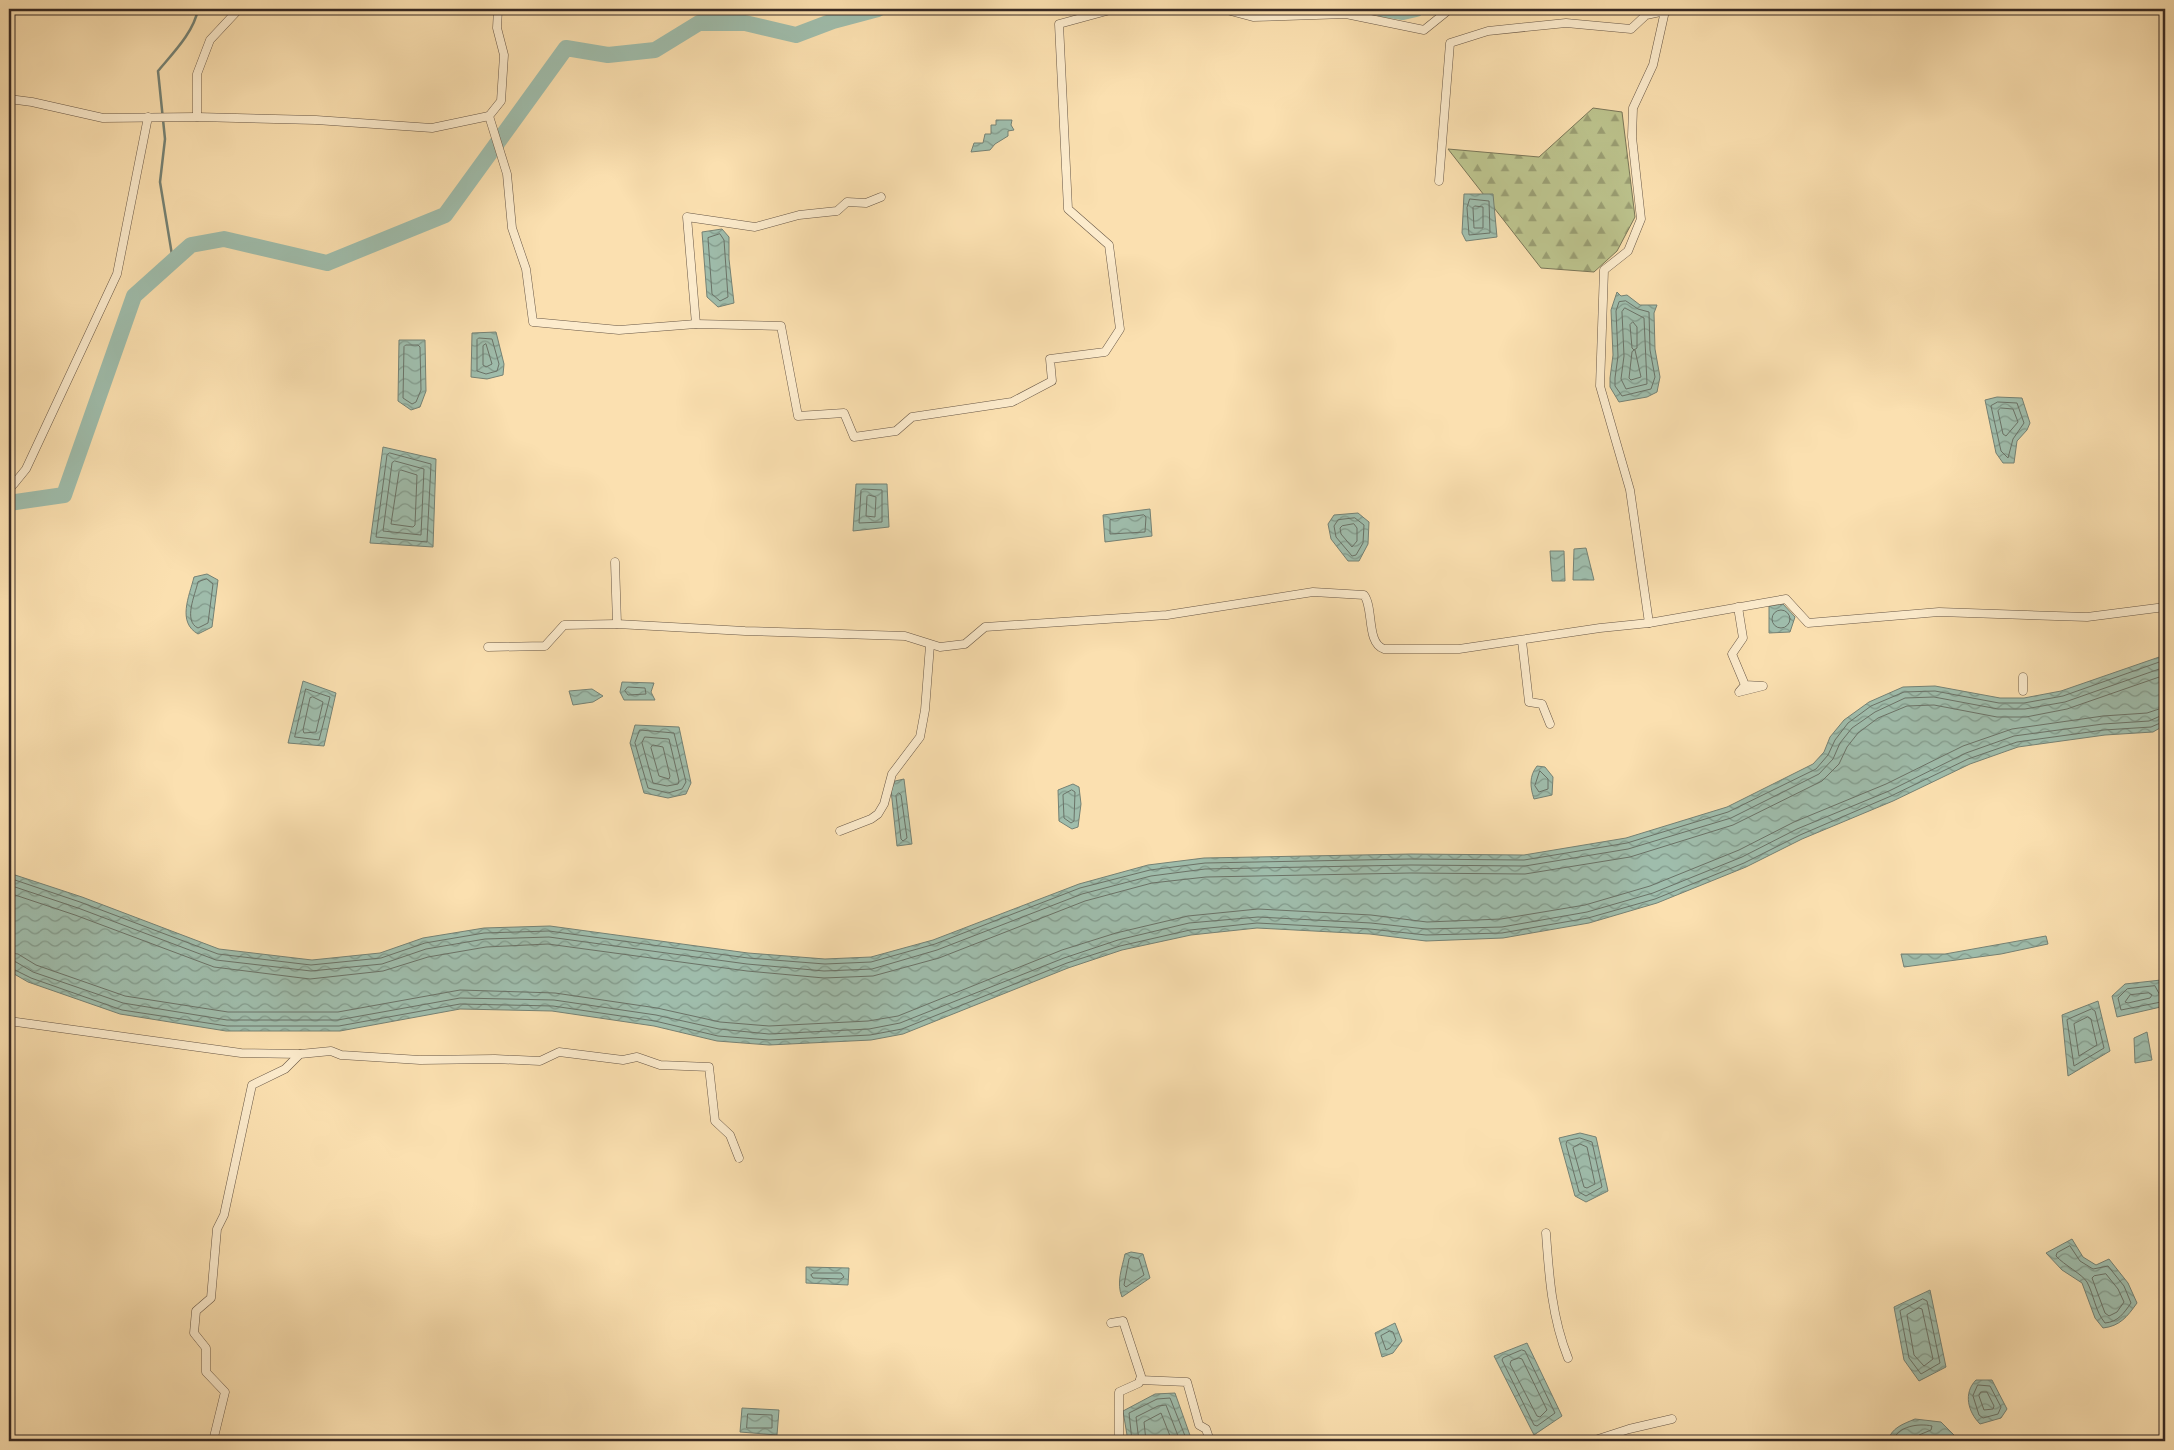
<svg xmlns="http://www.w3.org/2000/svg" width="2174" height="1450" font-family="'EB Garamond',serif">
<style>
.forest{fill:url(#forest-firs);stroke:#7a7658}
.water{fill:url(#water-waves);stroke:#758275}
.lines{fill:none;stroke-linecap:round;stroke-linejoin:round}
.shore{stroke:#6b7368;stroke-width:1}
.stream{stroke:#758275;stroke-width:2.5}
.river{stroke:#9fbdac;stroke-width:16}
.street-casing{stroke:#685746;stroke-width:9}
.street{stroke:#fcebcc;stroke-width:8}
</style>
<defs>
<pattern id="forest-firs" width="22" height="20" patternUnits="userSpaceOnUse" patternTransform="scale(1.25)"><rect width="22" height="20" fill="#bcc38d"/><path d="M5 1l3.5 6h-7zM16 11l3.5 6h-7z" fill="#9a9e73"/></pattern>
<pattern id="water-waves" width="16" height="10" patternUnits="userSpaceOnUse" patternTransform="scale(1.25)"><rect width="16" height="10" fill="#9fbdac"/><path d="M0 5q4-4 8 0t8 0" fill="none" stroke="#829a8c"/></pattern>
</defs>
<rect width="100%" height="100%" fill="#fbe0b0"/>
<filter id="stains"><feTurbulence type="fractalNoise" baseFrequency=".004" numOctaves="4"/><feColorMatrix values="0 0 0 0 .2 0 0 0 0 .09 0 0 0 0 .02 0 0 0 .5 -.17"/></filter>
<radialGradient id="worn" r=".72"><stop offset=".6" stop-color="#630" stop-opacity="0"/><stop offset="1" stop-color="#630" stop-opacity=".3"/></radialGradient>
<path class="forest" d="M 1593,108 L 1622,112 L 1635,217 L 1617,251 L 1594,272 L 1541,268 L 1448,149 L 1539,157 Z"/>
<g class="water">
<path d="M 996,120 L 1012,120 L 1011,125 L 1014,130 L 1008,131 L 1008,136 L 995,144 L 990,150 L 971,152 L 974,143 L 983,143 L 985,134 L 991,134 L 991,125 L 996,125 Z"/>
<path d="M 1464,194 L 1493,194 L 1497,237 L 1466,241 L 1462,233 Z"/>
<path d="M 722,229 L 729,237 L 729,259 L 734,303 L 718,307 L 707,297 L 702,232 Z"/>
<path d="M 1617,292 L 1621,296 L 1627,295 L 1640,305 L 1657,305 L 1654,313 L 1655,349 L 1660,377 L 1657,392 L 1647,397 L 1619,402 L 1610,387 L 1610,378 L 1613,355 L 1611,310 Z"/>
<path d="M 496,332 L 504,364 L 503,375 L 487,379 L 471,377 L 472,333 Z"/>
<path d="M 399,340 L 425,340 L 426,391 L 420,407 L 411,410 L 398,401 Z"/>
<path d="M 1997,397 L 2022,398 L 2030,423 L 2027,430 L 2017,441 L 2014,463 L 2003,463 L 1996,453 L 1985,400 Z"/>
<path d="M 383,447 L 436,459 L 433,547 L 370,543 Z"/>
<path d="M 856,484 L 887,484 L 889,527 L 853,531 Z"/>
<path d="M 1150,509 L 1152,536 L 1105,542 L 1103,515 Z"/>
<path d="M 1358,513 L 1369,522 L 1368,544 L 1359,561 L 1348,561 L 1331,539 L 1328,524 L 1334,515 Z"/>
<path d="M 1586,548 L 1594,580 L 1573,580 L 1574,549 Z"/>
<path d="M 1550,551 L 1564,551 L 1565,581 L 1552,581 Z"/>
<path d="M 207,574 L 218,580 L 212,627 L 198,634 C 177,622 189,597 194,577 Z"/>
<path d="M 1783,604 L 1795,617 L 1790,632 L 1769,633 L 1769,606 Z"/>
<path d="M 2165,655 L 2165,725 L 2153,732 L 2105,735 L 2018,747 L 1970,764 L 1893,801 L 1802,839 L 1746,867 L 1657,903 L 1589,923 L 1503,938 L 1426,941 L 1370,934 L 1257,928 L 1191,935 L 1122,950 L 1068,968 L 903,1034 L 871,1040 L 769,1045 L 717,1041 L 654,1026 L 552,1011 L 460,1009 L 340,1031 L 226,1031 L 120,1014 L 28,982 L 9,971 L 9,873 L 82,897 L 219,949 L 312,960 L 380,953 L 423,938 L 484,928 L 550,926 L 748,953 L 825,959 L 871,957 L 933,940 L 1079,884 L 1148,865 L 1204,858 L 1411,854 L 1524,855 L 1626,838 L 1727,807 L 1813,764 L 1824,752 L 1830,737 L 1844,720 L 1869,702 L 1903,687 L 1935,686 L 2000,698 L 2024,698 L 2061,691 Z"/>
<path d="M 303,681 L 336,693 L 324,746 L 288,743 Z"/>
<path d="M 622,682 L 654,683 L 651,692 L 655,700 L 624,700 L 620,692 Z"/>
<path d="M 592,689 L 603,696 L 593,702 L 573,705 L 569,691 Z"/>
<path d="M 635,725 L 679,727 L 691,783 L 686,794 L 668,798 L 644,793 L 630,743 Z"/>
<path d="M 1537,766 L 1545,767 L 1553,777 L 1552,795 L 1534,799 C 1530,787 1529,776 1537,766 Z"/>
<path d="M 904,779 L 912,844 L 897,846 L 891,790 L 895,781 Z"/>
<path d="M 1073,784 L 1079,787 L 1081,804 L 1078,827 L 1072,829 L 1059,821 L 1058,790 Z"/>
<path d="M 2046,936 L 2048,944 L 2001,954 L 1904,967 L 1901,954 L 1945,954 Z"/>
<path d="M 2161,980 L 2165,1006 L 2117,1017 L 2112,996 L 2125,984 Z"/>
<path d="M 2098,1001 L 2110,1051 L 2068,1076 L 2062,1015 Z"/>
<path d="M 2147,1032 L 2152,1060 L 2135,1063 L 2134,1038 Z"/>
<path d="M 1580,1133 L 1596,1137 L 1608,1191 L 1586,1202 L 1575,1196 L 1559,1138 Z"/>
<path d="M 2072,1239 L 2083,1257 L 2096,1265 L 2109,1259 L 2128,1283 L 2137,1303 C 2127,1317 2120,1326 2103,1328 L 2095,1318 L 2082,1283 L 2062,1270 L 2046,1253 Z"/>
<path d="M 1131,1252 L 1143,1254 L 1150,1278 L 1122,1297 C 1116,1283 1122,1268 1125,1254 Z"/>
<path d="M 806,1267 L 849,1268 L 848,1285 L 806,1283 Z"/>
<path d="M 1930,1290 L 1946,1367 L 1919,1381 L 1904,1360 L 1894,1307 Z"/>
<path d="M 1395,1323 L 1402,1341 L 1393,1353 L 1382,1357 L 1375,1333 Z"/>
<path d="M 1527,1343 L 1562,1416 L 1534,1435 L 1494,1356 Z"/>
<path d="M 1976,1380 L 1992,1380 L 2007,1409 L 2001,1418 L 1980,1424 C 1968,1412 1963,1393 1976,1380 Z"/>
<path d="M 1175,1393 L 1192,1441 L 1128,1441 L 1123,1411 L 1155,1394 Z"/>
<path d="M 742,1408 L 779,1410 L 777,1435 L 740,1432 Z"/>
<path d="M 1915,1419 L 1941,1422 L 1954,1435 L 1946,1438 C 1933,1433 1930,1438 1918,1441 C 1909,1443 1897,1441 1888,1441 C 1891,1428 1903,1424 1915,1419 Z"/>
</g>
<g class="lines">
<g class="shore">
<path d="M 1470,199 L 1489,201 L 1490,233 L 1469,235 L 1467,208 Z"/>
<path d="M 1475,206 L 1483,207 L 1483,228 L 1474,228 L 1473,208 Z"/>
<path d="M 720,234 L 724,240 L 728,297 L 720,301 L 712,294 L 708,238 Z"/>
<path d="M 1626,301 L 1638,309 L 1649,312 L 1650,350 L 1655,377 L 1651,389 L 1622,396 L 1615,386 L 1615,378 L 1618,356 L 1616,311 L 1619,302 Z"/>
<path d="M 1625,308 L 1644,318 L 1647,384 L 1626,389 L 1621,379 L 1624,356 L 1622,312 Z"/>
<path d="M 1633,322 L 1637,327 L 1637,348 L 1634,350 L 1632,348 L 1630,325 Z"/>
<path d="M 479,338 L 492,339 L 499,364 L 497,371 L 486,374 L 477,371 L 477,340 Z"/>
<path d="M 486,344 L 492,364 L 486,367 L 483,365 L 483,346 Z"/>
<path d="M 406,345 L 418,345 L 420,347 L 421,390 L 416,402 L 412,404 L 403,398 L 404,347 Z"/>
<path d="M 1635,350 L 1641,377 L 1631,380 L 1629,378 L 1632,352 Z"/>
<path d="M 1998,402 L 2017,403 L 2024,423 L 2013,439 L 2008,458 L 2001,451 L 1991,406 Z"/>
<path d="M 2001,408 L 2013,409 L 2018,422 L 2006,436 L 2003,434 L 1998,411 Z"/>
<path d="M 390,453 L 431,464 L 427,542 L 376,537 L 387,455 Z"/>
<path d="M 395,461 L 424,469 L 421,535 L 383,531 L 392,463 Z"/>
<path d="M 401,470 L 417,475 L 415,525 L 413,527 L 391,524 L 399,472 Z"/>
<path d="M 863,489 L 882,490 L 882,522 L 859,523 L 861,491 Z"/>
<path d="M 869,495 L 876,497 L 875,517 L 866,516 L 867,497 Z"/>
<path d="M 1144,515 L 1146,517 L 1145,532 L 1110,534 L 1110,520 Z"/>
<path d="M 1355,518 L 1364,525 L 1363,543 L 1356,555 L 1352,556 L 1336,537 L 1334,526 L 1338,520 Z"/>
<path d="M 1354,524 L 1357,528 L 1357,541 L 1352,547 L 1341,534 L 1340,528 L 1342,526 Z"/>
<path d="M 207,579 L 213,584 L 208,623 L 198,628 C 183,621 195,595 198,582 Z"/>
<circle cx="1781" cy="619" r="9"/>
<path d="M 628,687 L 645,688 L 646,694 L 628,695 L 625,691 Z"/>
<path d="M 306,689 L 330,697 L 319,740 L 295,737 Z"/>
<path d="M 313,697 L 323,702 L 316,732 L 304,733 L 303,730 L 310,698 Z"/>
<path d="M 640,730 L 674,733 L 686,782 L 682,789 L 668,793 L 648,788 L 635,743 Z"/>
<path d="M 645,737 L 669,739 L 679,781 L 678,784 L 667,786 L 653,783 L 642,743 Z"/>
<path d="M 653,745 L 663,747 L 670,776 L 669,779 L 659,776 L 651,748 Z"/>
<path d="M 1540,771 L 1548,779 L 1548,789 L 1539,792 L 1535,786 Z"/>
<path d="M 1072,790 L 1075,792 L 1074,821 L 1071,823 L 1064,818 L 1063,795 Z"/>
<path d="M 899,793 L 901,795 L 907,838 L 903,841 L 901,839 L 896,796 Z"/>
<path d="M 9,878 L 80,902 L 218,954 L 311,965 L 381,958 L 425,943 L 484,933 L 549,931 L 748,958 L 825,964 L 871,962 L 935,944 L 1080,888 L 1150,870 L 1205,863 L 1411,859 L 1524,860 L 1627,843 L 1728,812 L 1816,769 L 1828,755 L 1835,740 L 1848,723 L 1871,706 L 1904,692 L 1935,691 L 1999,703 L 2024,703 L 2063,696 L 2165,660"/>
<path d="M 9,885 L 78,908 L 216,960 L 311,971 L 382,964 L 426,949 L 485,939 L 549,937 L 747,964 L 824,971 L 872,969 L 937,950 L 1082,894 L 1151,876 L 1205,869 L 1411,865 L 1525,866 L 1628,849 L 1731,818 L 1819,774 L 1833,759 L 1840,743 L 1852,728 L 1875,712 L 1905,698 L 1934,697 L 1998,709 L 2025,709 L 2065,702 L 2165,667"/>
<path d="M 9,893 L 75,915 L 214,967 L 310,979 L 383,971 L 428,957 L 486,947 L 548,944 L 747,971 L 824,978 L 873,976 L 939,958 L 1085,901 L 1152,883 L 1206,877 L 1411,873 L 1525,874 L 1630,857 L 1733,825 L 1822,781 L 1839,764 L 1847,747 L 1858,733 L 1878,718 L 1907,706 L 1934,705 L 1997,717 L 2026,717 L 2067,709 L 2165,675"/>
<path d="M 9,953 L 18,954 L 36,965 L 125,996 L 228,1012 L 338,1012 L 460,990 L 555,993 L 657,1008 L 720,1022 L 769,1026 L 868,1021 L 898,1016 L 1062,950 L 1116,933 L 1188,916 L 1258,909 L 1371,915 L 1427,922 L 1501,919 L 1585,905 L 1650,886 L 1739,850 L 1794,822 L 1886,784 L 1963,746 L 2012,729 L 2103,716 L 2147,713 L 2165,707"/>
<path d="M 9,960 L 16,962 L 33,972 L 123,1003 L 227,1020 L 338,1020 L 460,998 L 554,1000 L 656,1015 L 719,1029 L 769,1034 L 869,1029 L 900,1023 L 1064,958 L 1118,940 L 1189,923 L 1258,917 L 1371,923 L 1426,929 L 1502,927 L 1587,912 L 1653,893 L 1742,857 L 1797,829 L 1889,791 L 1966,753 L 2014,736 L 2103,724 L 2149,721 L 2165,714"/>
<path d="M 9,967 L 31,978 L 122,1010 L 227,1026 L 339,1026 L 460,1004 L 553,1006 L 655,1021 L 718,1036 L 769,1040 L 870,1035 L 902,1029 L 1067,963 L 1120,946 L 1190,930 L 1257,923 L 1370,929 L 1426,935 L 1502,933 L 1588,918 L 1655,899 L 1744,863 L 1800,835 L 1891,796 L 1968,759 L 2017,742 L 2104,730 L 2151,727 L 2165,721"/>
<path d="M 2155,986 L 2162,999 L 2161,1002 L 2121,1010 L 2118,998 L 2127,989 Z"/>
<path d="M 2149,993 L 2152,995 L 2150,998 L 2128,1003 L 2125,1002 L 2130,995 Z"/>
<path d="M 2092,1009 L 2095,1011 L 2104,1048 L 2074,1066 L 2067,1020 Z"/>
<path d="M 2088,1017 L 2091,1019 L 2097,1045 L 2079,1056 L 2074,1024 Z"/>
<path d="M 1580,1138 L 1592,1142 L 1602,1187 L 1586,1196 L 1579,1192 L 1566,1144 L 1567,1141 Z"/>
<path d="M 1580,1144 L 1587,1147 L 1595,1184 L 1587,1188 L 1584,1187 L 1573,1148 Z"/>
<path d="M 2070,1246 L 2080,1261 L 2093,1269 L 2108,1266 L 2124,1286 L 2131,1303 C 2124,1313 2118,1322 2105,1323 C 2095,1311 2094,1295 2087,1282 C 2082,1274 2064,1265 2056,1256 L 2057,1253 Z"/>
<path d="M 1132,1257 L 1139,1259 L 1144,1275 L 1126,1287 L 1124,1285 L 1129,1259 Z"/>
<path d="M 814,1273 L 841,1273 L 844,1277 L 841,1279 L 813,1278 L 811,1275 Z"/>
<path d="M 2106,1274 L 2118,1289 L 2124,1302 L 2117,1312 L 2109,1316 L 2105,1313 L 2092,1278 L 2094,1276 Z"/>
<path d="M 1923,1299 L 1927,1301 L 1940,1363 L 1921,1374 L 1909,1358 L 1900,1311 Z"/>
<path d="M 1919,1308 L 1922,1309 L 1933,1359 L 1924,1366 L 1914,1355 L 1907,1315 Z"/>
<path d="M 1390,1331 L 1393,1332 L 1396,1340 L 1390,1348 L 1386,1350 L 1381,1336 Z"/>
<path d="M 1522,1350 L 1525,1351 L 1555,1413 L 1537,1426 L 1534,1425 L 1502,1360 L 1503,1358 Z"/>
<path d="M 1519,1358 L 1522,1359 L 1547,1410 L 1540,1417 L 1537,1416 L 1510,1364 L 1511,1361 Z"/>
<path d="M 1978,1385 L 1990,1386 L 2001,1407 L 1998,1414 L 1983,1418 L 1979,1415 L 1973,1396 Z"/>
<path d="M 1981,1392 L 1987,1392 L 1994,1406 L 1993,1409 L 1984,1410 L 1979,1396 Z"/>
<path d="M 748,1414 L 772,1415 L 772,1428 L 747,1428 Z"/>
<path d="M 1132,1441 L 1129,1413 L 1157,1399 L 1170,1398 L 1187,1441"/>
<path d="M 1139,1441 L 1136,1417 L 1158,1406 L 1166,1405 L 1180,1441"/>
<path d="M 1146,1441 L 1144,1422 L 1161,1413 L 1172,1441"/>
<path d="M 1893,1441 C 1897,1426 1919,1423 1932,1426 L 1931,1430 L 1919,1435 L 1917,1441"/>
</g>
<path class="stream" d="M 173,261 L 160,182 L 165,139 L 158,71 C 173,53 194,32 198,9"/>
<g class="river">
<path d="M 1382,9 L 1403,12 L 1416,9"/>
<path d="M 9,503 L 64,495 L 134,296 L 173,261 L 191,245 L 224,239 L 327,263 L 445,215 L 566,48 L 608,55 L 655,50 L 699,23 L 745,23 L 796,35 L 833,21 L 878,9"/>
</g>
<g class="street-casing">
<g id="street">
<path d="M 498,9 L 497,28 L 504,55 L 501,101 L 489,116 L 507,174 L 512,228 L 526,269 L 533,322 L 619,330 L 696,324 L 781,326 L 798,416 L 844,413 L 854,437 L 896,431 L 912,417 L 1012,402 L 1052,381 L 1050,359 L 1105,352 L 1120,329 L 1109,245 L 1068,209 L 1059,24 L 1114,9"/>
<path d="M 1223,9 L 1253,17 L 1346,14 L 1424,30 L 1450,9"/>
<path d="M 9,99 L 32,102 L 103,118 L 197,117 L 316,120 L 432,128 L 489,116"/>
<path d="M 197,117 L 197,74 L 210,40 L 239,9"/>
<path d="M 1439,181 L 1450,43 L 1488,31 L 1566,23 L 1631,29 L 1646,15 L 1665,11"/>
<path d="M 696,324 L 687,217 L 755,227 L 799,215 L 837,211 L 847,202 L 866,203 L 881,197"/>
<path d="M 9,486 L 13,485 L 26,469 L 117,274 L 148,117"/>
<path d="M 615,562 L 617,624"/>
<path d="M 1738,607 L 1743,638 L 1732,654 L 1745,685 L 1763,686 L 1739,692 L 1745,685"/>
<path d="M 1649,623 L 1630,490 L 1600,386 L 1604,270 L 1628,251 L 1641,219 L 1632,137 L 1633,108 L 1653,65 L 1665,11 L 1686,9"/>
<path d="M 1522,641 L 1529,702 L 1542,704 L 1550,724"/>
<path d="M 488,647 L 545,646 L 564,625 L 617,624 L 745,631 L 905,636 L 940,647 L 965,644 L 985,627 L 1167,615 L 1313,592 L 1364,595 C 1374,608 1366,643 1384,649 L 1459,649 L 1600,628 L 1649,623 L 1786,599 L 1808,623 L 1939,612 L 2087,617 L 2165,607"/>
<path d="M 2023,691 L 2023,677"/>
<path d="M 840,831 L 871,819 L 878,814 L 884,804 L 892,774 L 920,737 L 925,710 L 930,645"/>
<path d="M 9,1021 L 241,1053 L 300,1054"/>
<path d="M 1546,1233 C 1549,1276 1552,1318 1568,1358"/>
<path d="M 1111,1323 L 1123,1321 L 1141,1376 L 1139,1383 L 1119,1392 L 1119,1441"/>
<path d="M 1140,1380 L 1187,1382 L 1199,1425 L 1206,1429 L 1210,1441"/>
<path d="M 213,1441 L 225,1392 L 206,1372 L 206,1348 L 194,1333 L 196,1311 L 211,1298 L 217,1229 L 224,1215 L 252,1085 L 285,1069 L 300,1054 L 331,1051 L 341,1055 L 420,1060 L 495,1059 L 540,1061 L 559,1052 L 623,1060 L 637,1057 L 660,1065 L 709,1067 L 715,1121 L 730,1135 L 739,1158"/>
<path d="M 1592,1441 L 1629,1429 L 1672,1419"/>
</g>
</g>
<use href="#street" class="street"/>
</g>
<rect width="2174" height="1450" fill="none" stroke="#fbe0b0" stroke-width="30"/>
<rect x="10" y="10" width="2154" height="1430" fill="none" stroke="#372923" stroke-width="2.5"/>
<rect x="15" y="15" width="2144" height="1420" fill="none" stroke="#372923"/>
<rect width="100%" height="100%" filter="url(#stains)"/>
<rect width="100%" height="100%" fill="url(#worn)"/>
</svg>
